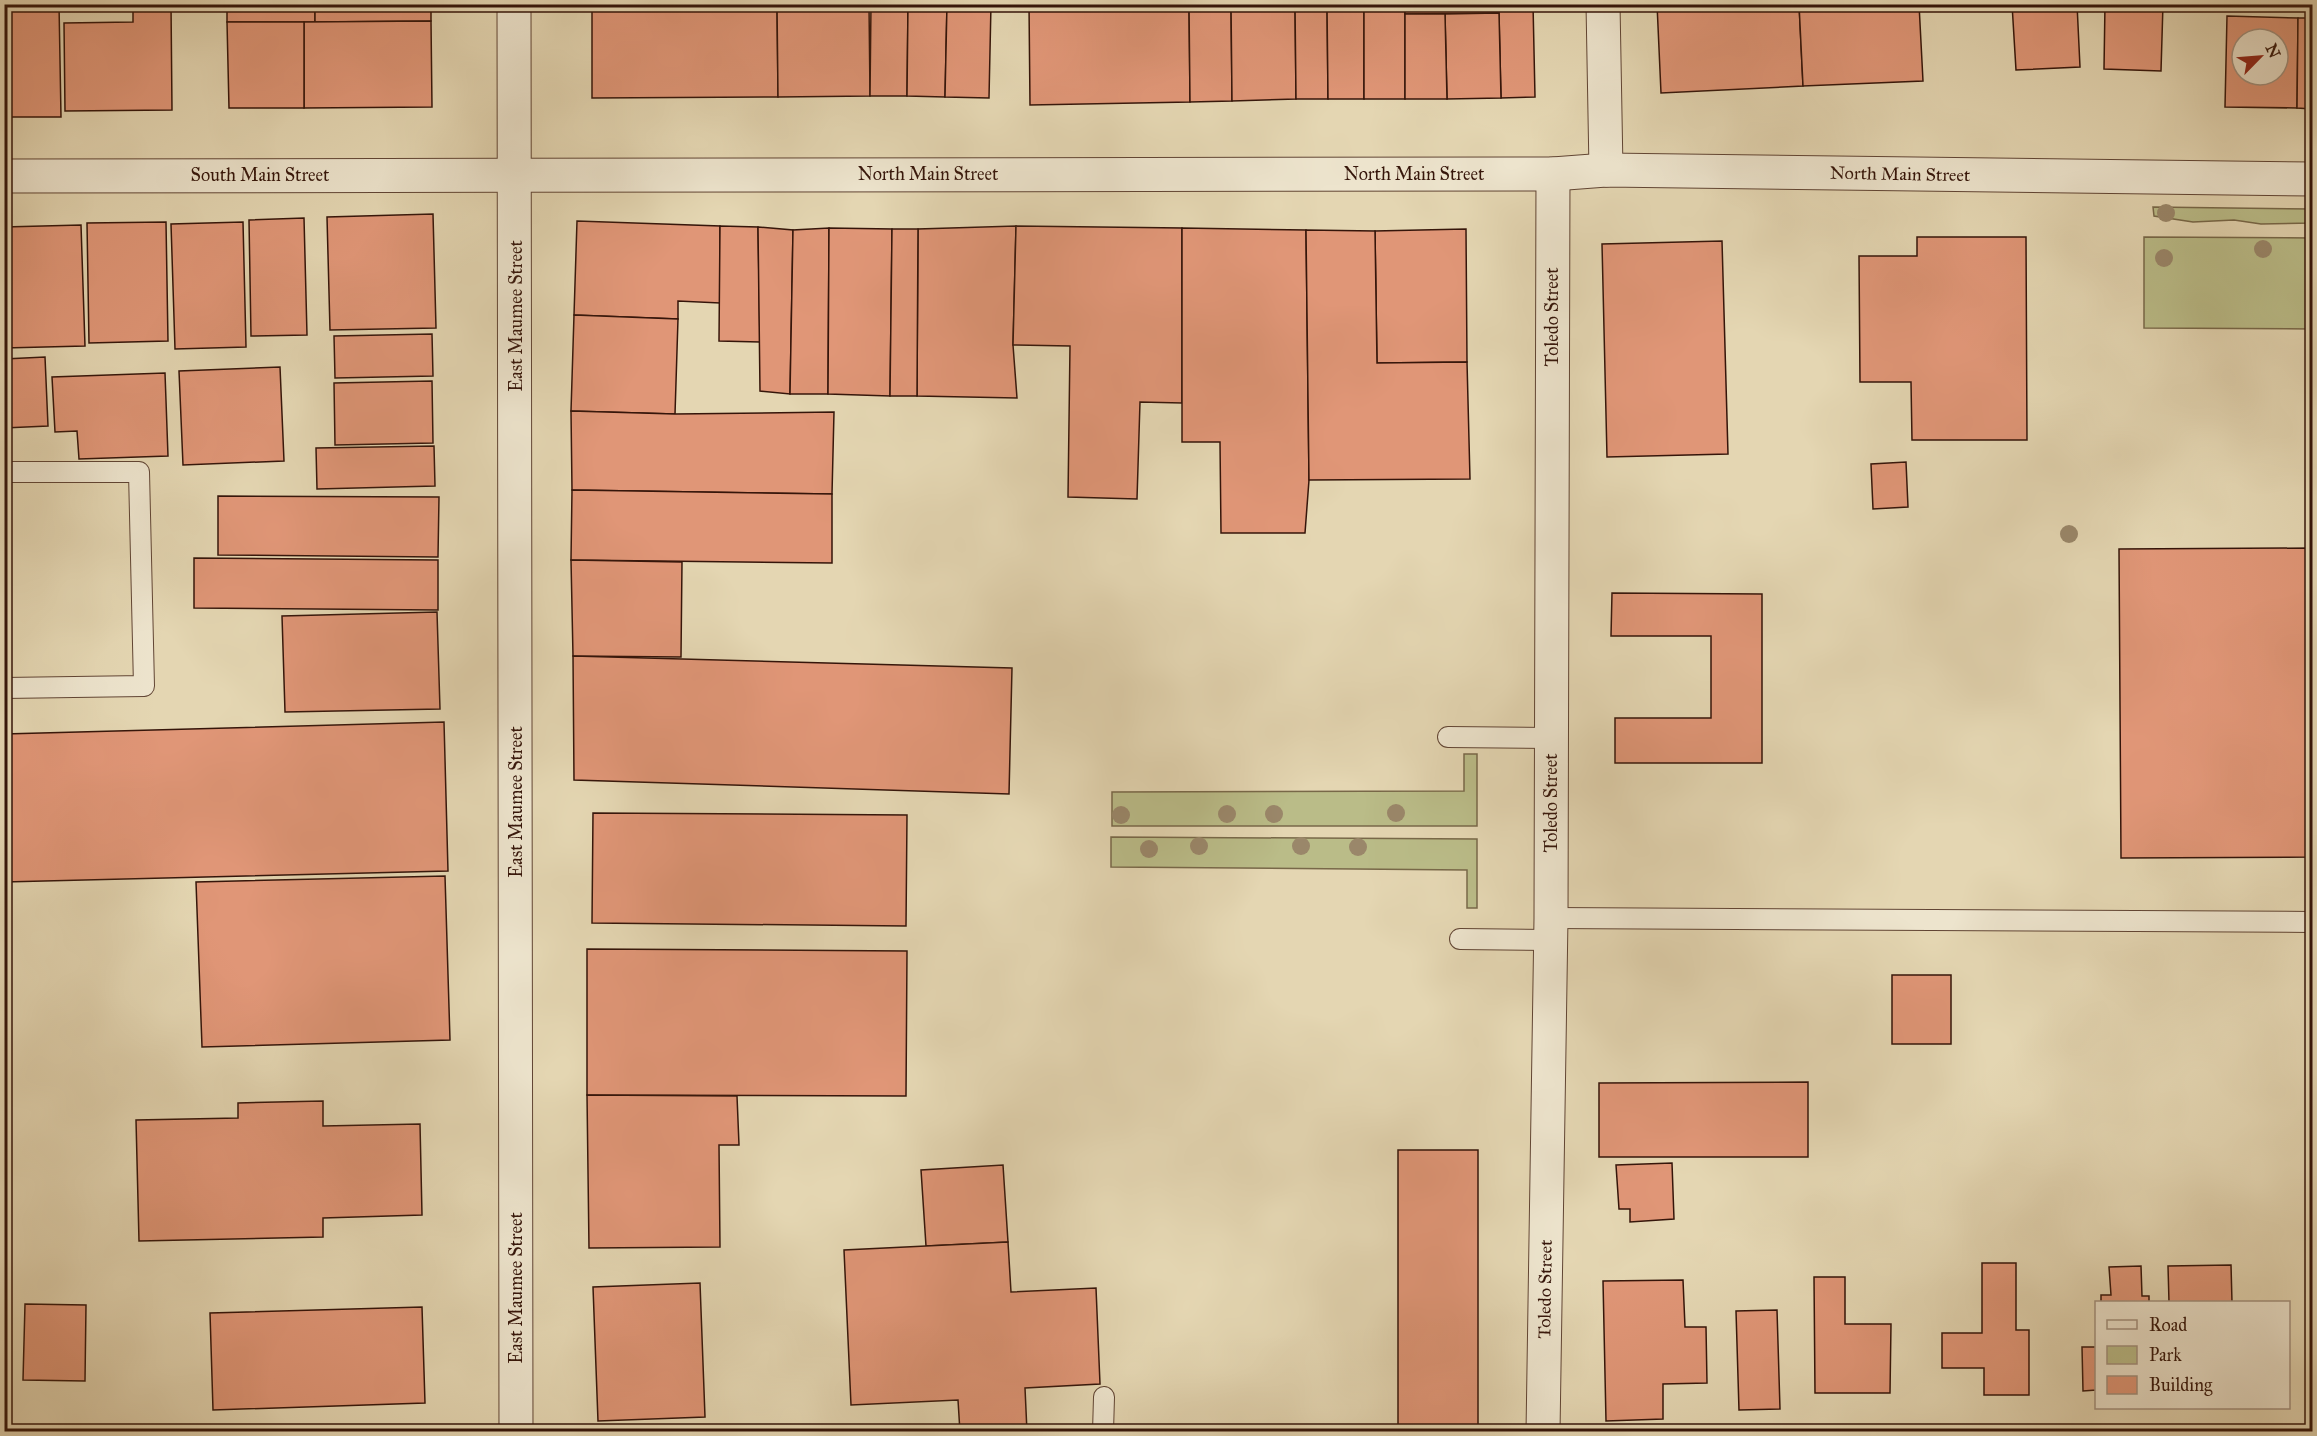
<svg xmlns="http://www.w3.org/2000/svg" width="2317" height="1436" font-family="'IM FELL Great Primer',serif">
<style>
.green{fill:#babc88;stroke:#786849;stroke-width:1.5}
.building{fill:#e09677;stroke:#35150a;stroke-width:1.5;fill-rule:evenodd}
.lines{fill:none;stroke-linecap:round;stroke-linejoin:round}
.service-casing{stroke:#614534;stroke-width:22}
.minor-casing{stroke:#614534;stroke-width:35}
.tertiary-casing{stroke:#614534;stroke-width:35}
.service{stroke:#ede4cd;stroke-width:20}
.minor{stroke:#ede4cd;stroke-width:33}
.tertiary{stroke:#ede4cd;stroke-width:33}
.tree{fill:#9a876a}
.labels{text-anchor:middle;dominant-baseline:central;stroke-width:5;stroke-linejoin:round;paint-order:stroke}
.street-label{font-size:18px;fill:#35150a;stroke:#ede4cd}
</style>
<rect width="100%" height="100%" fill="#e4d6b2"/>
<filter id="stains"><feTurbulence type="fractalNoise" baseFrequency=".00333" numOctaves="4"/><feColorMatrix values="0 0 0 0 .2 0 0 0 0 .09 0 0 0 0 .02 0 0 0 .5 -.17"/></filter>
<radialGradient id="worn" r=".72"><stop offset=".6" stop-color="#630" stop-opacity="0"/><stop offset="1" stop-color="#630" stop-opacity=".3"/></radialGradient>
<g class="green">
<path d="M 2153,207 L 2312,209 L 2312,223 L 2261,224 L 2234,220 L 2193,222 L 2154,216 Z"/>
<path d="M 2144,237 L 2312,238 L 2312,329 L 2144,328 Z"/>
<path d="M 1464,754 L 1477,754 L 1477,826 L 1112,826 L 1112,792 L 1464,791 Z"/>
<path d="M 1111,837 L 1477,839 L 1477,908 L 1467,908 L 1467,870 L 1111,867 Z"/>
</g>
<g class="building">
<path d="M 4,4 L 59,4 L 61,117 L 4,117 Z"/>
<path d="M 133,4 L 171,4 L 172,110 L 65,111 L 64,23 L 133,22 Z"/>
<rect x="227" y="4" width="88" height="18"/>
<path d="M 315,4 L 431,4 L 431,21 L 315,22 Z"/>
<path d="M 592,4 L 777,4 L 778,97 L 592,98 Z"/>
<path d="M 777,4 L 869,4 L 870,96 L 778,97 Z"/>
<path d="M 871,4 L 908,4 L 907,96 L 870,96 Z"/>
<path d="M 908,4 L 947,4 L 945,97 L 907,96 Z"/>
<path d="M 947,4 L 991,4 L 989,98 L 945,97 Z"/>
<path d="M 1029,4 L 1189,4 L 1190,102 L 1030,105 Z"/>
<path d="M 1189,4 L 1231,4 L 1232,101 L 1190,102 Z"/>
<path d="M 1231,4 L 1295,4 L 1296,99 L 1232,101 Z"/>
<path d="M 1295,4 L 1327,4 L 1328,99 L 1296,99 Z"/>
<path d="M 1327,4 L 1364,4 L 1364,99 L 1328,99 Z"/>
<rect x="1364" y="4" width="41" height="95"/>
<path d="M 1405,4 L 1533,4 L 1535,97 L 1501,98 L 1499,13 L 1405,14 Z"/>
<path d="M 1657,4 L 1799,4 L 1803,86 L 1661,93 Z"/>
<path d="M 1799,4 L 1919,4 L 1923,81 L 1803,86 Z"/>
<path d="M 2012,4 L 2077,4 L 2080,67 L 2016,70 Z"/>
<path d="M 2105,4 L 2163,4 L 2161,71 L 2104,69 Z"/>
<path d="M 1499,13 L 1501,98 L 1447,99 L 1445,14 Z"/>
<path d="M 1405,14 L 1445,14 L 1447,99 L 1405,99 Z"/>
<path d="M 2227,16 L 2298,18 L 2297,108 L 2225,107 ZM 2242,39 L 2278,39 L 2278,75 L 2242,75 Z"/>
<path d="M 2298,18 L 2312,18 L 2312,109 L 2297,108 Z"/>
<path d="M 431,21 L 432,107 L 304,108 L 304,22 Z"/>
<path d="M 227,22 L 304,22 L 304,108 L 229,108 Z"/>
<path d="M 433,214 L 436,328 L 330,330 L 327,217 Z"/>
<path d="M 304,218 L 307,335 L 251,336 L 249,220 Z"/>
<path d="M 577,221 L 720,226 L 720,303 L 678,301 L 678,319 L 574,315 Z"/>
<path d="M 166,222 L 168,341 L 89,343 L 87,223 Z"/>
<path d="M 243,222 L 246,347 L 175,349 L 171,224 Z"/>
<path d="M 81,225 L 85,346 L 4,348 L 4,227 Z"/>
<path d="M 720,226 L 758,227 L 760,342 L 719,341 Z"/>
<path d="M 1016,226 L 1013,345 L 1017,398 L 917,396 L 918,229 Z"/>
<path d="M 1016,226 L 1182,228 L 1182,403 L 1140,402 L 1137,499 L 1068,497 L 1070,346 L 1013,345 Z"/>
<path d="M 758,227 L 793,230 L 790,394 L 760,391 Z"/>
<path d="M 829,228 L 828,394 L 790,394 L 793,230 Z"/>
<path d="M 829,228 L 892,229 L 890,396 L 828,394 Z"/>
<path d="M 1182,228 L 1306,230 L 1309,480 L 1305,533 L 1221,533 L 1220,442 L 1182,442 Z"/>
<path d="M 892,229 L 918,229 L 917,396 L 890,396 Z"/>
<path d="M 1466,229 L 1467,362 L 1377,363 L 1375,231 Z"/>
<path d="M 1306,230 L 1375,231 L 1377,363 L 1467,362 L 1470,479 L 1309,480 Z"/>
<path d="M 1917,237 L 2026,237 L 2027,440 L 1912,440 L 1911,382 L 1860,382 L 1859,256 L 1917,256 Z"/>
<path d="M 1722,241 L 1728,454 L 1607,457 L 1602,244 Z"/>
<path d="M 574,315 L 678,319 L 675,414 L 571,411 Z"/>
<path d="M 432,334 L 433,376 L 335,378 L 334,336 Z"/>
<path d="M 45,357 L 48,426 L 4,428 L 4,359 Z"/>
<path d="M 280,367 L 284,461 L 183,465 L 179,371 Z"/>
<path d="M 165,373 L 168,456 L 79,459 L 77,431 L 55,432 L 52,377 Z"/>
<path d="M 432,381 L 433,443 L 335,445 L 334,383 Z"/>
<path d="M 571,411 L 675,414 L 834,412 L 832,494 L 572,490 Z"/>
<path d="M 434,446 L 435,486 L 317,489 L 316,448 Z"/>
<path d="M 1906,462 L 1908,507 L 1873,509 L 1871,464 Z"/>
<path d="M 572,490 L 832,494 L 832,563 L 571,560 Z"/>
<path d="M 218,496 L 439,497 L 438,557 L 218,555 Z"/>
<path d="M 2312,548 L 2312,857 L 2121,858 L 2119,549 Z"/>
<path d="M 194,558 L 438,560 L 438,610 L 194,608 Z"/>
<path d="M 571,560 L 682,562 L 681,657 L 573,656 Z"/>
<path d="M 1612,593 L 1762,594 L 1762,763 L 1615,763 L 1615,718 L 1711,718 L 1711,636 L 1611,636 Z"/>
<path d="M 437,612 L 440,709 L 285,712 L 282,616 Z"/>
<path d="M 573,656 L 1012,668 L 1009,794 L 574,780 Z"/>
<path d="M 444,722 L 448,871 L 4,882 L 4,734 Z"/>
<path d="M 593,813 L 907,815 L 906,926 L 592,923 Z"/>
<path d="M 445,876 L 450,1040 L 202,1047 L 196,882 Z"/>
<path d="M 587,949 L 907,951 L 906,1096 L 587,1095 Z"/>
<rect x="1892" y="975" width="59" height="69"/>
<path d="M 1808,1082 L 1808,1157 L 1599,1157 L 1599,1083 Z"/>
<path d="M 587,1095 L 737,1096 L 739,1145 L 719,1145 L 720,1247 L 589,1248 Z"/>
<path d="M 323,1101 L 323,1126 L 420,1124 L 422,1215 L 323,1218 L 323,1237 L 139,1241 L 136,1120 L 238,1118 L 238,1103 Z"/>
<rect x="1398" y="1150" width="80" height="282"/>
<path d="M 1672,1163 L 1674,1219 L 1630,1222 L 1630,1209 L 1619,1209 L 1616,1165 Z"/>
<path d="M 1003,1165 L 1008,1242 L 926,1246 L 921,1170 Z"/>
<path d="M 1008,1242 L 1011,1292 L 1096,1288 L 1100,1384 L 1025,1388 L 1027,1432 L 960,1432 L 958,1400 L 851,1405 L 844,1250 Z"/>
<path d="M 1982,1263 L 2016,1263 L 2016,1330 L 2029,1330 L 2029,1395 L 1984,1395 L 1984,1368 L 1942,1368 L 1942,1333 L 1982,1333 Z"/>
<path d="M 2231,1265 L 2232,1302 L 2169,1302 L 2168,1266 Z"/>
<path d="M 2141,1266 L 2142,1296 L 2149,1296 L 2149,1302 L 2101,1302 L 2101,1295 L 2111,1295 L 2109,1267 Z"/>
<path d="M 1814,1277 L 1845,1277 L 1845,1324 L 1891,1324 L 1890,1393 L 1815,1393 Z"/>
<path d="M 1683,1280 L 1685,1327 L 1706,1327 L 1707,1383 L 1663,1384 L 1663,1419 L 1606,1421 L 1603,1281 Z"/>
<path d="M 700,1283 L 705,1417 L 598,1421 L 593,1287 Z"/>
<path d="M 25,1304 L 86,1305 L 85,1381 L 23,1380 Z"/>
<path d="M 422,1307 L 425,1403 L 213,1410 L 210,1313 Z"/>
<path d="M 1777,1310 L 1780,1409 L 1739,1410 L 1736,1311 Z"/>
<path d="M 2082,1347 L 2096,1347 L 2096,1390 L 2083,1391 Z"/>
</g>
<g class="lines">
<g class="service-casing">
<g id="service">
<path d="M 4,472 L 139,472 L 144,686 L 4,688"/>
<path d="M 1448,737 L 1551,738"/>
<path d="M 1551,918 L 2312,922"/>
<path d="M 1460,939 L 1550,940"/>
<path d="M 1103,1432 L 1104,1397"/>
</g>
</g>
<g class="minor-casing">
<g id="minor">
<path d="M 1603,4 L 1606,170"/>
<path d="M 1543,1432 L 1551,918 L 1553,174"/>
</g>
</g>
<g class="tertiary-casing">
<g id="tertiary">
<path d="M 514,4 L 516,1432"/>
<path d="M 4,176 L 1553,174 L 1606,170 L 2312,179"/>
</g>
</g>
<use href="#service" class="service"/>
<use href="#minor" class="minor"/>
<use href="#tertiary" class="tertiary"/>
</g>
<g class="tree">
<circle cx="2166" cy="213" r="9"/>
<circle cx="2263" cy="249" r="9"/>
<circle cx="2164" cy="258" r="9"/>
<circle cx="2069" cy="534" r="9"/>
<circle cx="1396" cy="813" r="9"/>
<circle cx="1227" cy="814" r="9"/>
<circle cx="1274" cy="814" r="9"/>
<circle cx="1121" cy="815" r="9"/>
<circle cx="1199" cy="846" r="9"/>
<circle cx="1301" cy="846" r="9"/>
<circle cx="1358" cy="847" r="9"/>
<circle cx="1149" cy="849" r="9"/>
</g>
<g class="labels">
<g class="street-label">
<text x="928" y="174">North Main Street</text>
<text x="1414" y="174">North Main Street</text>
<text transform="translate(1900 174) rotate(1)">North Main Street</text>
<text x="260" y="175">South Main Street</text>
<text transform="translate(516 316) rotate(-90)">East Maumee Street</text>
<text transform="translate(1552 317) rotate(-90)">Toledo Street</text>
<text transform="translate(516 802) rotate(-90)">East Maumee Street</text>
<text transform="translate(1551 803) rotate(-90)">Toledo Street</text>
<text transform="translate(516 1288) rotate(-90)">East Maumee Street</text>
<text transform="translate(1545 1289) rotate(-89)">Toledo Street</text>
</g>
</g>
<rect width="2317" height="1436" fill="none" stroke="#e4d6b2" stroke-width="24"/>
<rect x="6" y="6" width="2305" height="1424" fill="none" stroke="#35150a" stroke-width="3"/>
<rect x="12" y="12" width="2293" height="1412" fill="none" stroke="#35150a" stroke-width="1.5"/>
<rect x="2095" y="1301" width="195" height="108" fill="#ede4cd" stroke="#a3917f" stroke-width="1.5"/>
<rect x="2107" y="1320" width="30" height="9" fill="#ede4cd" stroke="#a3917f" stroke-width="1.5"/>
<text x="2149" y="1331" font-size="18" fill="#35150a">Road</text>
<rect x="2107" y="1346" width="30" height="18" fill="#babc88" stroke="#a3917f" stroke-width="1.5"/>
<text x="2149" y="1361" font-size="18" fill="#35150a">Park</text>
<rect x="2107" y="1376" width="30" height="18" fill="#e09677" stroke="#a3917f" stroke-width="1.5"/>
<text x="2149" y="1391" font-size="18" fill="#35150a">Building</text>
<g transform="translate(2260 57) rotate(65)"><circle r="28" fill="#ede4cd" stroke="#a3917f" stroke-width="1.5"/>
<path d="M0-4.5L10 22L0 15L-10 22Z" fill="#8f2418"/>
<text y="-9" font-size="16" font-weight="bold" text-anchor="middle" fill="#35150a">N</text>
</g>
<rect width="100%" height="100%" filter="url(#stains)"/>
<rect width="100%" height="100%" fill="url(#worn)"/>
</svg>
